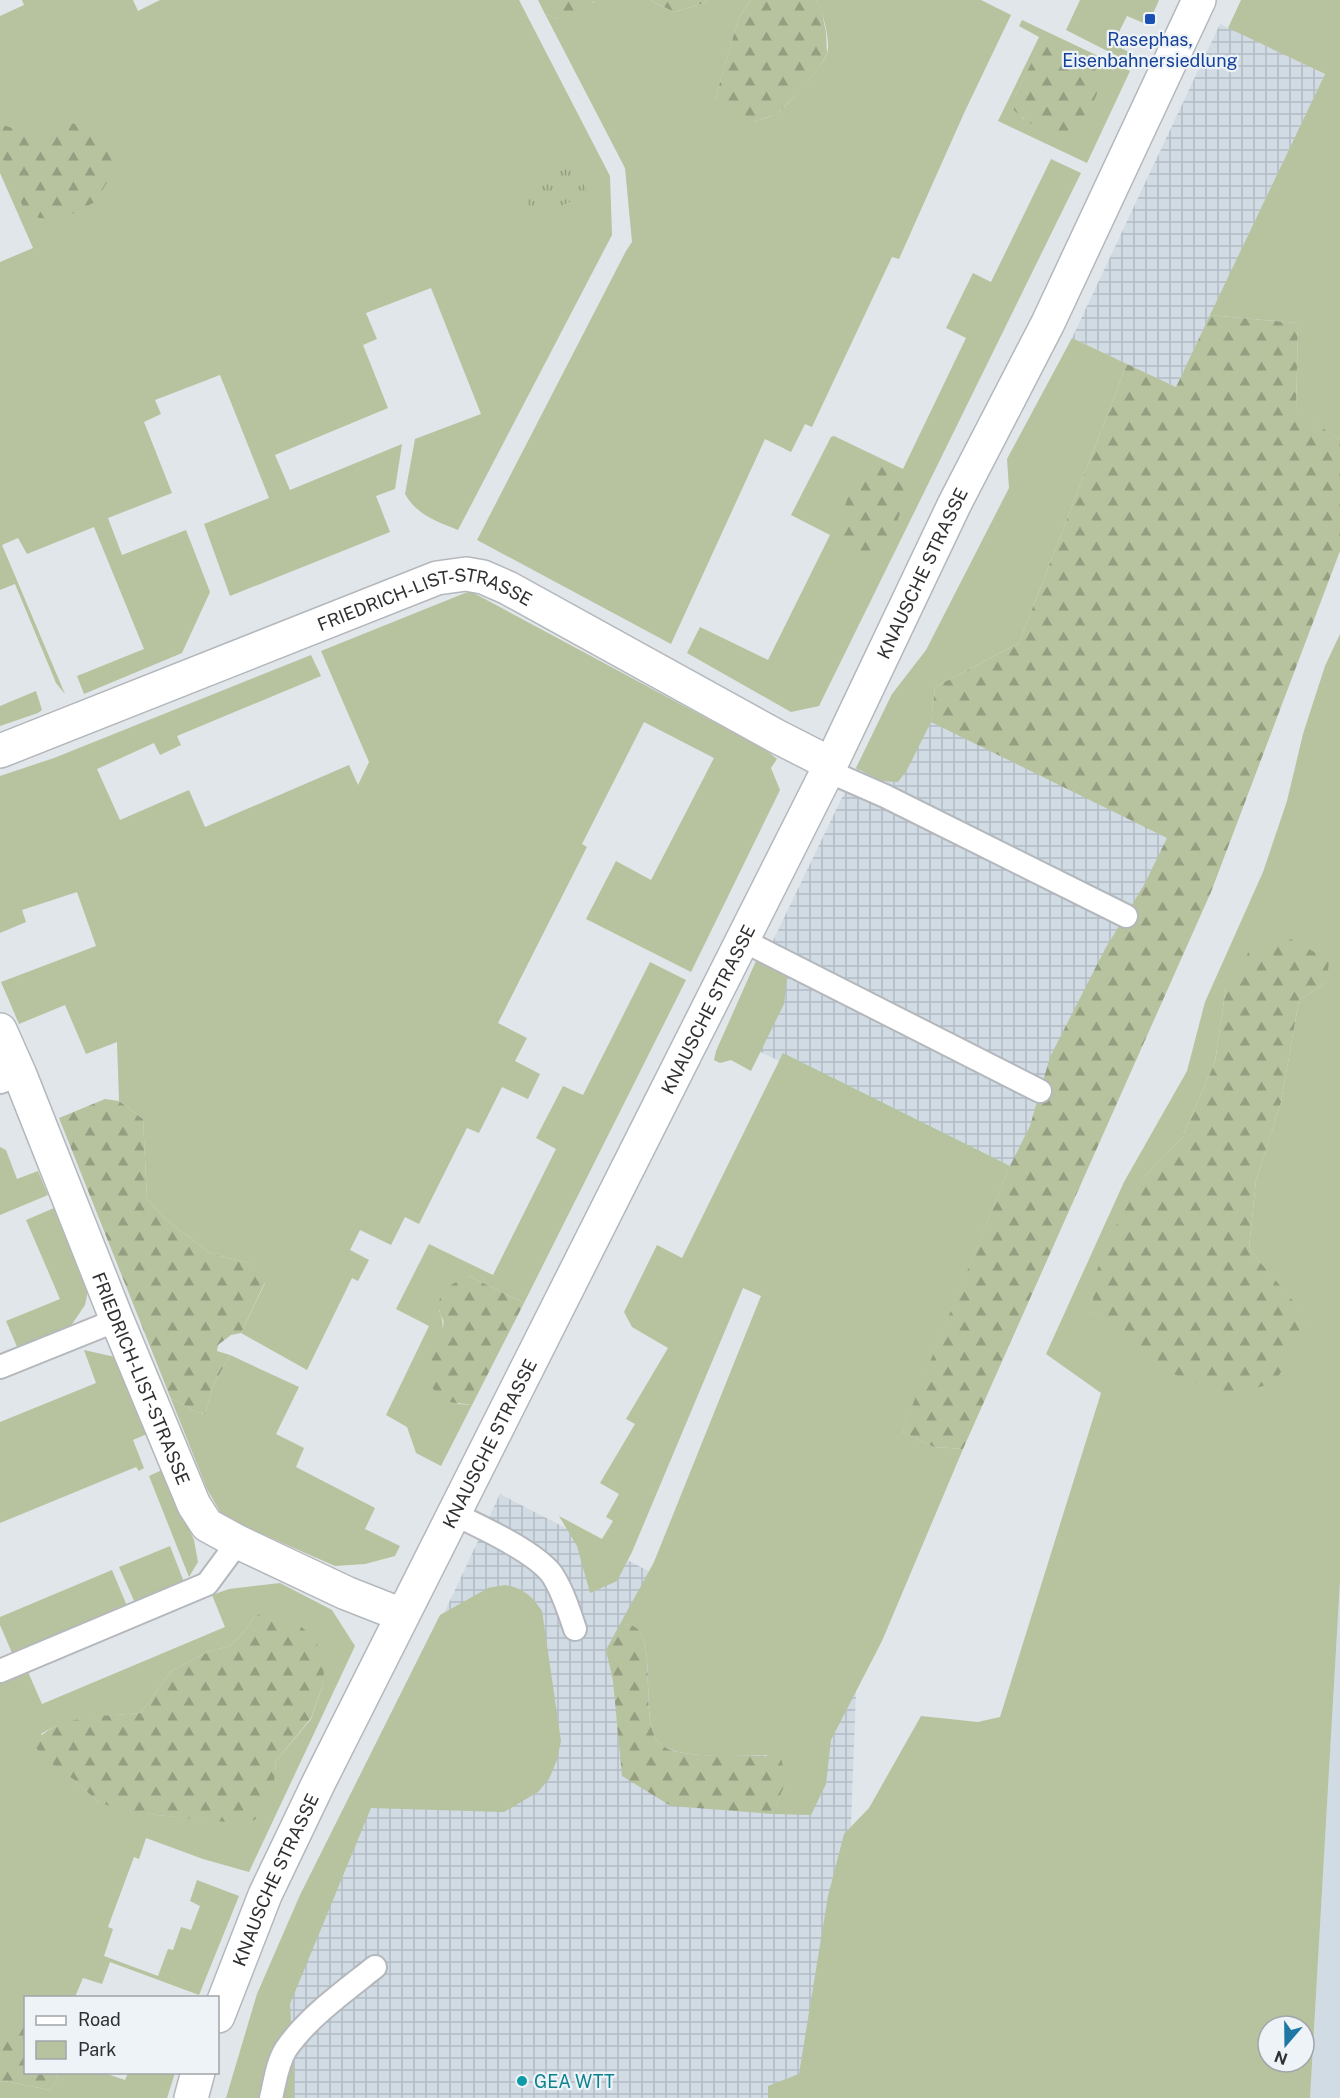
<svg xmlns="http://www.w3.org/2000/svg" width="1340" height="2098" font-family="'Public Sans',sans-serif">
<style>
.built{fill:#d0dbe4}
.industrial{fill:url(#industrial-grid)}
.green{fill:#b7c29e;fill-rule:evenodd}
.forest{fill:url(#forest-firs)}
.park{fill:url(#park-tufts)}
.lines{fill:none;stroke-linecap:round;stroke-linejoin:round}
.service-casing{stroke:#b4b8bd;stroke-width:26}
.minor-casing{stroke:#b4b8bd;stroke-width:36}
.service{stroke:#fff;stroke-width:22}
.minor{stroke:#fff;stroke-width:33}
.transit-dot{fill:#1a4fb4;stroke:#eef3f8;stroke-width:2}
.culture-dot{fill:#0f9aa8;stroke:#eef3f8;stroke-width:2}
.labels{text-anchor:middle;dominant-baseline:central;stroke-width:4.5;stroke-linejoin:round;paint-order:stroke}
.transit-label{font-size:18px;fill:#164399;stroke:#eef3f8}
.street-label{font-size:18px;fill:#2e3032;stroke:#eef3f8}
.culture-label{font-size:18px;fill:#0d838f;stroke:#eef3f8;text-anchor:start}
</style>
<defs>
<pattern id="industrial-grid" width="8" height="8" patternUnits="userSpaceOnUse" patternTransform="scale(1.5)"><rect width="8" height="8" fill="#d0dbe4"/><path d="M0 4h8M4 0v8" fill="none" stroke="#b3bcc4"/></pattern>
<pattern id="forest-firs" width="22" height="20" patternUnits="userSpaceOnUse" patternTransform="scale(1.5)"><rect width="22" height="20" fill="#b7c29e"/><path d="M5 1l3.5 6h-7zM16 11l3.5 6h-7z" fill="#959e81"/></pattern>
<pattern id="park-tufts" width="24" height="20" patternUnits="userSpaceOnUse" patternTransform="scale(1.5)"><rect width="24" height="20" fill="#b7c29e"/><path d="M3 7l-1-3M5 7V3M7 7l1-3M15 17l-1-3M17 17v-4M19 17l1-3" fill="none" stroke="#959e81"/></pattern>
</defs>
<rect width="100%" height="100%" fill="#e1e6ea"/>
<path class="built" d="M 1340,1581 L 1340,2098 L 1310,2098 Z"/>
<g class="industrial">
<path d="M 1220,24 L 1325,74 L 1176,387 L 1072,338 Z"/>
<path d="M 892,694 L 1183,834 L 1018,1176 L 727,1036 Z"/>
<path d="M 500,1494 L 843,1672 L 856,1690 L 841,2098 L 239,2098 L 256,2014 Z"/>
</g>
<g class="green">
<path d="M 22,0 L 133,0 L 138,11 L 160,0 L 519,0 L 610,176 L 612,235 L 458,530 C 436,521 417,515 405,494 L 415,439 L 481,414 L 431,288 L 366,313 L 377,339 L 363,345 L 388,408 L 275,455 L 290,490 L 402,444 L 395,489 L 376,496 L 390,532 L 230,596 L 204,524 L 269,498 L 220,375 L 155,400 L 161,414 L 144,422 L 172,493 L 108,518 L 122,555 L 186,530 L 210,592 L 182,653 L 84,694 L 77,676 L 144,649 L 94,527 L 27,554 L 18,538 L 2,545 L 65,694 L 56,683 L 15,584 L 0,590 L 0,262 L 33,248 L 0,173 L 0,16 L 24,5 Z"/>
<path d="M 594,0 L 650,0 L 674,12 L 704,3 L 707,0 L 750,0 L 738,20 L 715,99 L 753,122 C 761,119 772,117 779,112 C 789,104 823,65 827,54 C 831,42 823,11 816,0 L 981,0 L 1011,15 L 965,111 L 899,259 L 892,257 L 812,427 L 805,424 L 791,452 L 765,439 L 671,644 L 477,540 L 626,251 L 632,242 L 625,168 L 545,14 L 557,19 L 594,2 Z"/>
<path d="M 1080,0 L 1159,0 L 1148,25 L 1127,16 L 1113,44 L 1137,56 L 1133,64 L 1066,30 Z"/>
<path d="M 1241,0 L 1340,0 L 1340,440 L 1296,411 L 1298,323 L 1210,315 L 1325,74 L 1228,28 Z"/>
<path d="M 1022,20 L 1130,71 L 1087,163 L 998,121 L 1039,37 L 1019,26 ZM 1042,42 L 1054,132 L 1022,118 L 1015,96 Z"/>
<path d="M 1051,159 L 1081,173 L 819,706 L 791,712 L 687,653 L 700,627 L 768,660 L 830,535 L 791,515 L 831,437 L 834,436 L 903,469 L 966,338 L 946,328 L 973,273 L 991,282 Z"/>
<path d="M 1072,338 L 1127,364 L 1019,643 L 935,687 L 931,722 L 907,770 L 898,782 L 882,781 L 856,768 L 892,694 L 926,650 L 1009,488 L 1007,459 Z"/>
<path d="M 470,591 L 766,750 L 777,759 L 771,768 L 780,790 L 691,972 L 586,919 L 616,861 L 651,880 L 714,758 L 644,722 L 582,844 L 587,847 L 498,1023 L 527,1038 L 515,1061 L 540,1074 L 528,1099 L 502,1087 L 479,1133 L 467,1128 L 419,1224 L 405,1217 L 391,1245 L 360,1230 L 350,1250 L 369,1260 L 358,1281 L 352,1278 L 307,1370 L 241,1333 L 265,1283 L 248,1263 L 210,1253 L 165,1219 L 147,1199 L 143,1119 L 119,1101 L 117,1042 L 86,1054 L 65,1005 L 19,1024 L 1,982 L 96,946 L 77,892 L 22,910 L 26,922 L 0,933 L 0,776 L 54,758 L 311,655 L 321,676 L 177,736 L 181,745 L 160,755 L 154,743 L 97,769 L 120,820 L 189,790 L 205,827 L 349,765 L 358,785 L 369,762 L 321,651 Z"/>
<path d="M 1340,634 L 1340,1581 L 1310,2098 L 768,2098 L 768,2086 L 799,2074 L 828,1896 L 844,1834 L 869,1808 L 921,1716 L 978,1722 L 1000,1717 L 1101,1393 L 1046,1354 L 1124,1182 L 1187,1071 L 1205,1002 L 1263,872 L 1287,801 L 1303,734 L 1325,666 ZM 1327,982 L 1299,1000 L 1281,1102 L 1256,1180 L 1249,1249 L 1310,1322 L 1124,1335 L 1092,1312 L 1143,1178 L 1182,1138 L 1215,1062 L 1226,987 ZM 1268,2026 L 1304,2026 L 1304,2062 L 1268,2062 Z"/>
<path d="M 36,691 L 42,710 L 38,713 L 0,726 L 0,706 Z"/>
<path d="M 756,961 L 787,977 L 784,1004 L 751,1071 L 731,1060 L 720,1063 L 714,1060 L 716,1051 Z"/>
<path d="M 650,962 L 686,980 L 524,1303 L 469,1276 L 439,1311 C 448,1330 439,1337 427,1352 L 458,1404 L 472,1405 L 441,1466 L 416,1453 L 407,1427 L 386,1415 L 429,1326 L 396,1309 L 429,1244 L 493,1275 L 556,1149 L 536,1138 L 563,1086 L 583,1095 Z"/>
<path d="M 783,1053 L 1010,1166 L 902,1432 L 934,1447 L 963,1449 L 882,1641 L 831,1740 L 826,1784 L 811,1815 L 772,1814 L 786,1782 L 767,1755 C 742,1756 684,1759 663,1746 C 639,1732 656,1656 640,1632 C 636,1625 628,1624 620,1624 L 654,1562 L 761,1296 L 743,1288 L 632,1552 L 617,1581 L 590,1593 L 577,1546 L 559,1516 L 602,1539 L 613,1521 L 606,1517 L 619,1494 L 600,1483 L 635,1424 L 626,1419 L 668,1348 L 632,1327 L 624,1312 L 657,1245 L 682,1258 Z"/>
<path d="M 0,1147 L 6,1150 L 17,1179 L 38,1171 L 48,1195 L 0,1215 Z"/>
<path d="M 54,1208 L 88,1291 L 85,1305 L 68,1330 L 18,1349 L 6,1321 L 60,1299 L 26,1220 Z"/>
<path d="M 84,1350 L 115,1357 L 147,1434 L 133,1440 L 144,1468 L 139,1471 L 136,1467 L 0,1523 L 0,1422 L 96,1383 Z"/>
<path d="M 230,1355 L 299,1387 L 276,1434 L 304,1448 L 296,1467 L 375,1508 L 365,1529 L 400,1546 L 395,1556 L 365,1564 L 335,1566 L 223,1517 L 207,1489 L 171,1399 C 184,1403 191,1412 205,1414 L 213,1386 Z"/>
<path d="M 162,1470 L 194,1540 L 198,1562 L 189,1577 L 149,1476 Z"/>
<path d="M 170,1546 L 184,1582 L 135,1603 L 119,1567 Z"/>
<path d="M 112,1570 L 127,1606 L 12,1653 L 0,1625 L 0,1617 Z"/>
<path d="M 280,1583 L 332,1610 L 355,1646 L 249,1872 L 203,1859 L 146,1838 L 139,1859 L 134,1857 L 108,1927 L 113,1929 L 104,1956 L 158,1976 L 168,1949 L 173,1950 L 181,1927 L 191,1930 L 200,1906 L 190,1901 L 197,1880 L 239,1896 L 199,1995 L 110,1962 L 102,1984 L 83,1978 L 75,1997 L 26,1998 L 25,2051 L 0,2042 L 0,1684 L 28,1672 L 42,1704 L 225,1627 L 212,1595 L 229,1589 ZM 254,1617 L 324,1682 L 311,1719 L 276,1761 L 275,1772 L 249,1823 L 156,1815 L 98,1802 L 73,1779 L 41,1734 C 70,1716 107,1716 141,1713 L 171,1671 L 210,1651 L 230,1646 L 244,1632 Z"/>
<path d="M 505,1585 C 523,1588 532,1596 542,1611 L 561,1741 L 557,1760 L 549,1779 L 538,1792 L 504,1812 L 371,1808 L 290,2004 L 294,2074 L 294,2098 L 226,2098 L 257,1994 L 300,1895 L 440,1615 L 488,1588 Z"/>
<path d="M 58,2073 L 104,2073 L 125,2080 L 128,2073 L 175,2073 L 167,2098 L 0,2098 L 0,2082 L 4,2081 L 50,2090 L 57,2080 Z"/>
</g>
<g class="forest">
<path d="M 538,0 L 594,0 L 594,1 L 584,13 L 557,19 L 545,14 Z"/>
<path d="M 650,0 L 707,0 L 704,3 L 674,12 Z"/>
<path d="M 750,0 L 816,0 L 821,8 L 826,32 L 827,54 L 820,66 L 800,91 L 777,114 L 753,122 L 724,119 L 715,99 L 738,20 Z"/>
<path d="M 1044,37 L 1051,37 L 1095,69 C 1096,73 1099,78 1099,83 C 1100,97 1079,127 1065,132 C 1048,137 1025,121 1014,110 L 1015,96 Z"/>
<path d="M 71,123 L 116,134 L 111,176 L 95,202 L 62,219 L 39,218 L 23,207 L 0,152 L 0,124 L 48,140 Z"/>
<path d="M 1210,315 L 1298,323 L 1296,410 L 1340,440 L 1340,551 L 1211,892 L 963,1449 L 934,1447 L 902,1432 L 916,1396 L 1010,1166 L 1030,1126 L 1050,1057 L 1105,949 L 1144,885 L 1167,838 L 931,722 L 935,687 L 1019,643 L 1127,364 L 1176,387 Z"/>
<path d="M 867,465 L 892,468 L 906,481 C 903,510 895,542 867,556 C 848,550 842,544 835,525 C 842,513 851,500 846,485 L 855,481 Z"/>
<path d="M 1285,936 L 1329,960 L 1327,982 L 1299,1000 L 1281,1102 L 1256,1180 L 1249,1249 L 1310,1321 L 1275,1382 L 1231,1396 L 1171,1373 L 1092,1312 L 1095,1275 L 1116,1226 L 1143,1178 L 1182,1138 L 1215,1062 L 1226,987 L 1252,947 Z"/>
<path d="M 105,1099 L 119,1101 L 143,1119 L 147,1199 L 165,1219 L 210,1253 L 248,1263 L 260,1273 L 265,1282 L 241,1333 L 231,1335 L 218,1345 L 217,1351 L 230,1355 L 213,1386 L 205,1414 C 191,1412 184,1403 171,1399 L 59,1118 Z"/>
<path d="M 469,1276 L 524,1303 L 472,1405 L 442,1401 C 431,1387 418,1369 428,1350 C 433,1341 440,1336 443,1326 C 445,1320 442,1319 440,1313 C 434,1291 453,1283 469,1276 Z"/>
<path d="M 270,1609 L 297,1623 L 315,1639 L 323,1660 L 324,1682 L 311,1718 L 276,1761 L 273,1794 L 257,1818 L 248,1824 L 156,1815 L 113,1807 L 98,1802 L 73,1779 L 42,1757 L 34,1744 C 54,1714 108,1716 141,1713 L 171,1671 L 210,1651 L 230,1646 L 244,1632 L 254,1617 Z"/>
<path d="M 620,1624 C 628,1624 636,1625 640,1632 C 655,1656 640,1725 660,1744 C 679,1762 754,1753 781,1757 L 786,1782 L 772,1814 L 671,1806 L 622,1776 L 613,1681 L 606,1650 Z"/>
<path d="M 25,2026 L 26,2072 L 58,2073 L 57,2080 L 50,2090 L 4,2081 L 0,2082 L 0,2028 L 7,2030 Z"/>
</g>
<path class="park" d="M 571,160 L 588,193 L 535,219 L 518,186 Z"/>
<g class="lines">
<g class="service-casing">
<g id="service">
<path d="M 828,771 L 885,796 L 1126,916"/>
<path d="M 742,940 L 1040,1091"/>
<path d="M 0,1082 L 20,1075"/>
<path d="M 0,1367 L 117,1320"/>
<path d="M 454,1514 C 479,1526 538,1553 553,1576 C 563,1592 569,1611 575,1629"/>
<path d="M 0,1671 L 207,1584 L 238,1542"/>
<path d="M 271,2098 C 275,2082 277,2063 286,2049 C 308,2017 345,1991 375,1967"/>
</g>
</g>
<g class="minor-casing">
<g id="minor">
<path id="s1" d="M 0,751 L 437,578 L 466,574 L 483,577 L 508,588 L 776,736 L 831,764"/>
<path id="s2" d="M 0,1030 L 20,1075 L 117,1320 L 194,1505 L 207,1525 L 238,1542 L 346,1593 L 402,1615"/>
<path id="s3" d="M 218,2016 L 265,1895 L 319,1782 L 831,764 L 955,503 L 1048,323 L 1199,0"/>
<path d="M 191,2098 L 198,2072"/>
</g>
</g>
<use href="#service" class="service"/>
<use href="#minor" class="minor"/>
</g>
<rect class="transit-dot" x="1144" y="13" width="12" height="12" rx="3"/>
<circle class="culture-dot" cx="522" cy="2081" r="6"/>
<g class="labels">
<g class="transit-label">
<text x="1150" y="39">Rasephas,<tspan x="1150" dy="21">Eisenbahnersiedlung</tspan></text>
</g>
<g class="street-label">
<text stroke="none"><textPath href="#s3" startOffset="1606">KNAUSCHE STRASSE</textPath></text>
<text stroke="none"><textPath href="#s1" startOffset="456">FRIEDRICH-LIST-STRASSE</textPath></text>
<text stroke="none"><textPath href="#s3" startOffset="1120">KNAUSCHE STRASSE</textPath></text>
<text stroke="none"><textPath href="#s2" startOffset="376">FRIEDRICH-LIST-STRASSE</textPath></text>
<text stroke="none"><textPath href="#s3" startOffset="634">KNAUSCHE STRASSE</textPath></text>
<text stroke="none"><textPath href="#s3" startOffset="148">KNAUSCHE STRASSE</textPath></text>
</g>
<g class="culture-label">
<text x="534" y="2081">GEA WTT</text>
</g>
</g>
<rect x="24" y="1996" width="195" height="78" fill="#eef3f8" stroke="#a1a5a9" stroke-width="1.5"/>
<rect x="36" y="2016" width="30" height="9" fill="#ffffff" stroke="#a1a5a9" stroke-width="1.5"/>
<text x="78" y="2026" font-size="18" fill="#2e3032">Road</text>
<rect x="36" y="2041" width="30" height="18" fill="#b7c29e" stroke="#a1a5a9" stroke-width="1.5"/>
<text x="78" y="2056" font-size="18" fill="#2e3032">Park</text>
<g transform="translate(1286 2044) rotate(200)"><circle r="28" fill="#eef3f8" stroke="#a1a5a9" stroke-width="1.5"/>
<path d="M0-4.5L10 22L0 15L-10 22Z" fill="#1f77a6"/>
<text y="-9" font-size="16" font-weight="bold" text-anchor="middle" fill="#2e3032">N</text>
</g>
</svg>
